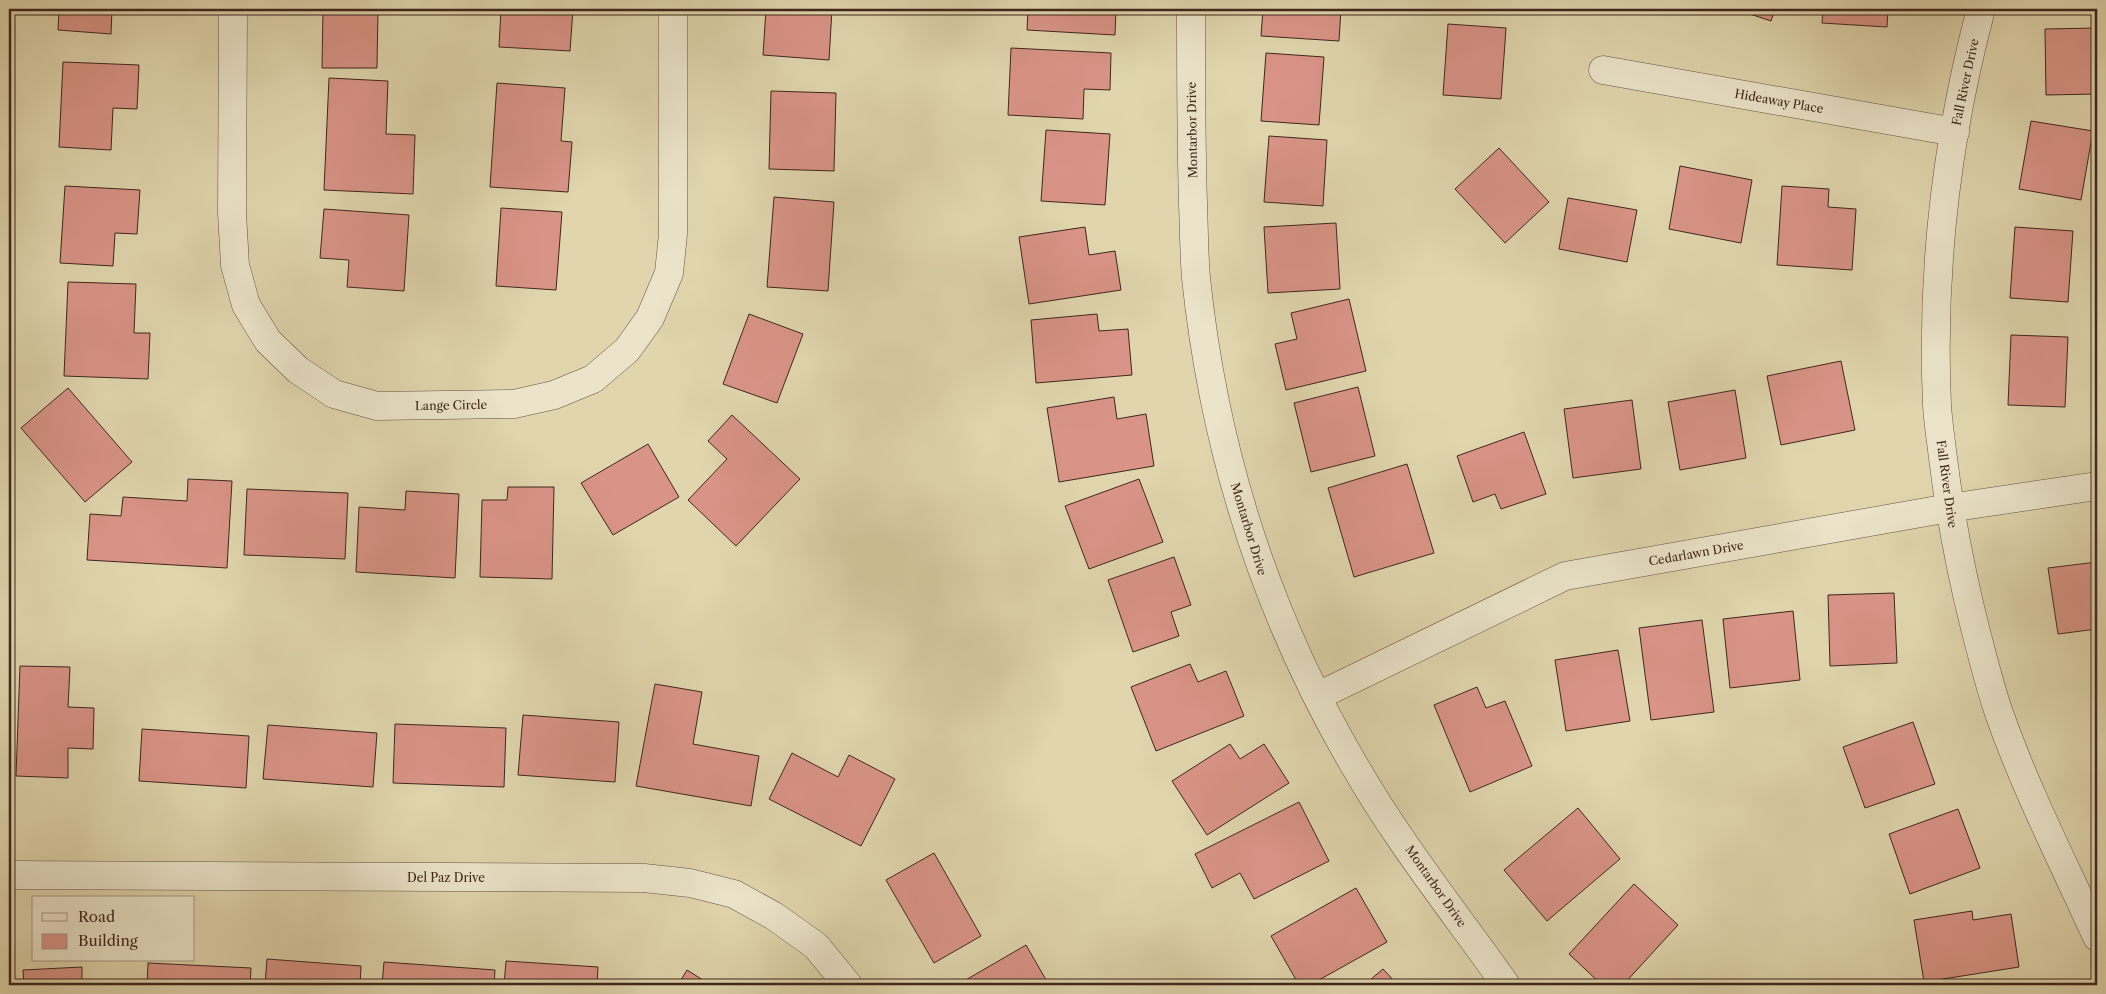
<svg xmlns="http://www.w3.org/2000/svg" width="2106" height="994" font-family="'Libre Caslon Text',serif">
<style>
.building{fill:#d99487;stroke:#3f271d}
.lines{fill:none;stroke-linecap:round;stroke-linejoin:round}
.minor-casing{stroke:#675241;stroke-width:29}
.minor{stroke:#ebe4ca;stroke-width:28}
.labels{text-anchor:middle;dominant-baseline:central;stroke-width:4;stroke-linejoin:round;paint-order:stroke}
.street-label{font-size:12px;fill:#3f271d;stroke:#ebe4ca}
</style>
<rect width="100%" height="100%" fill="#e0d5ad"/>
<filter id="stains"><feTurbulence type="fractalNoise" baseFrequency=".004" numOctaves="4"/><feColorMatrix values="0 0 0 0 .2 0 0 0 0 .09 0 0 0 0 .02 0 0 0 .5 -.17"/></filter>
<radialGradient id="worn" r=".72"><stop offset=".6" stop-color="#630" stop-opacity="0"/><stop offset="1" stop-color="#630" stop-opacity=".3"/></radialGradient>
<g class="building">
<path d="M 59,9 L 112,9 L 111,34 L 58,30 Z"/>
<path d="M 323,9 L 378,9 L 377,68 L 322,68 Z"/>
<path d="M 501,9 L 573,9 L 570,51 L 499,47 Z"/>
<path d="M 766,9 L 832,9 L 829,60 L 763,55 Z"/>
<path d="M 1028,9 L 1116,9 L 1115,35 L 1027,30 Z"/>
<path d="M 1263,9 L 1341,9 L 1339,41 L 1261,36 Z"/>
<path d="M 1735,9 L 1775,9 L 1771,21 Z"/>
<path d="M 1823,9 L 1888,9 L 1887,27 L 1822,23 Z"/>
<path d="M 1448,24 L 1506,28 L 1501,99 L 1443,95 Z"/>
<path d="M 2097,28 L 2097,94 L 2046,95 L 2045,29 Z"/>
<path d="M 1011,48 L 1111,53 L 1110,90 L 1084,89 L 1083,119 L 1008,115 Z"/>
<path d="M 1266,53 L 1324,57 L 1319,125 L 1261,121 Z"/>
<path d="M 63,62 L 139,65 L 137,109 L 113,108 L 111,150 L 59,147 Z"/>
<path d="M 329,78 L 388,81 L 386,134 L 415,135 L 413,194 L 324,190 Z"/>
<path d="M 497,83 L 565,88 L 561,141 L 572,142 L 568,192 L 490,187 Z"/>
<path d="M 771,91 L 836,93 L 834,171 L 769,169 Z"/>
<path d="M 2031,121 L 2093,131 L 2081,200 L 2019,189 Z"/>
<path d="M 1046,130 L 1110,134 L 1105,205 L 1041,201 Z"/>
<path d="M 1269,136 L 1327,140 L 1323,206 L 1264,202 Z"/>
<path d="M 1499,148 L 1549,202 L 1505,243 L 1455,189 Z"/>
<path d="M 1680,166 L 1752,180 L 1741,243 L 1669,229 Z"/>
<path d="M 65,186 L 140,190 L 137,234 L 115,233 L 113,266 L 60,263 Z"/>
<path d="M 1782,186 L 1829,189 L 1828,207 L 1856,209 L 1852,270 L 1777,265 Z"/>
<path d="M 774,197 L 834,202 L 828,291 L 767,287 Z"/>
<path d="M 1568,198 L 1637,210 L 1627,262 L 1559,249 Z"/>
<path d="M 501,208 L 562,212 L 556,290 L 496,286 Z"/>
<path d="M 324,209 L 409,215 L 404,291 L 347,287 L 349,260 L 320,258 Z"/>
<path d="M 1336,223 L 1340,289 L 1268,293 L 1264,227 Z"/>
<path d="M 1085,227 L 1089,255 L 1115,251 L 1121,290 L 1029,304 L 1019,237 Z"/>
<path d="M 2015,227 L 2073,231 L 2068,302 L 2010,298 Z"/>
<path d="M 68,282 L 136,284 L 134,333 L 150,333 L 148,379 L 64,376 Z"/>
<path d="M 1349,299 L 1366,371 L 1286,390 L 1275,344 L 1297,339 L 1291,313 Z"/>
<path d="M 749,314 L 803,334 L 777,403 L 723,384 Z"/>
<path d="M 1097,314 L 1099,331 L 1128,329 L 1132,375 L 1036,383 L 1031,320 Z"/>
<path d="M 2011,335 L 2068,337 L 2065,407 L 2008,405 Z"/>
<path d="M 1841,361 L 1855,430 L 1781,445 L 1767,376 Z"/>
<path d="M 1358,387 L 1375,456 L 1311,472 L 1294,403 Z"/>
<path d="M 68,388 L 132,462 L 85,502 L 21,428 Z"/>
<path d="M 1735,390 L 1746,458 L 1680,470 L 1668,402 Z"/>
<path d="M 1114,397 L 1117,419 L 1146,414 L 1154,466 L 1059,482 L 1047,408 Z"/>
<path d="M 1632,400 L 1641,469 L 1573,478 L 1564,409 Z"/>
<path d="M 732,415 L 800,479 L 736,546 L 688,500 L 727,459 L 708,441 Z"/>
<path d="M 1524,432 L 1546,494 L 1501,509 L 1495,494 L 1473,502 L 1457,456 Z"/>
<path d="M 648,444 L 679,497 L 613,535 L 581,483 Z"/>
<path d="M 1407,464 L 1434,553 L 1354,577 L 1328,488 Z"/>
<path d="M 188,479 L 232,481 L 227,568 L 87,560 L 90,514 L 121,516 L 123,497 L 187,501 Z"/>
<path d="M 1139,479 L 1163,542 L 1089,569 L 1065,506 Z"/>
<path d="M 508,487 L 554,487 L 552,579 L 480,577 L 482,500 L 507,500 Z"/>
<path d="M 247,489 L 348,493 L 345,559 L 244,555 Z"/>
<path d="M 406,491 L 459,494 L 455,578 L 356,572 L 359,507 L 405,510 Z"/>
<path d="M 1174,557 L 1191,605 L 1171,612 L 1179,636 L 1133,652 L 1108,580 Z"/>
<path d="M 2097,562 L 2097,629 L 2058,634 L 2048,568 Z"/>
<path d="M 1894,593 L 1897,663 L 1830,666 L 1828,595 Z"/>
<path d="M 1793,611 L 1800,680 L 1730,688 L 1723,619 Z"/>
<path d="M 1702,620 L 1714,712 L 1651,720 L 1639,628 Z"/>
<path d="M 1618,650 L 1630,721 L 1566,731 L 1555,660 Z"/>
<path d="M 1190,664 L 1198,682 L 1226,671 L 1244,716 L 1156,751 L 1131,687 Z"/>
<path d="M 20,666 L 70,667 L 68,707 L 94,708 L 93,749 L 68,748 L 68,778 L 16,776 Z"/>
<path d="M 655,684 L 702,692 L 693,744 L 759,756 L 751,806 L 636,786 Z"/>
<path d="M 1477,687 L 1486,708 L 1505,701 L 1532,766 L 1470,792 L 1434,705 Z"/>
<path d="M 523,715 L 619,722 L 615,782 L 518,775 Z"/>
<path d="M 1913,722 L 1935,784 L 1865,808 L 1843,747 Z"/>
<path d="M 395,724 L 506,728 L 504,787 L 393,783 Z"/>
<path d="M 268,725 L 377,733 L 373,787 L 263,779 Z"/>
<path d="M 142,729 L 249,736 L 246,788 L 139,781 Z"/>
<path d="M 1230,744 L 1240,759 L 1264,744 L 1289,783 L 1207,835 L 1172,781 Z"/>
<path d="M 792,753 L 838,777 L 849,755 L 895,779 L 861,846 L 769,799 Z"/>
<path d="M 1299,802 L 1329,861 L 1254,899 L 1240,873 L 1212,888 L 1195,854 Z"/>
<path d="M 1578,808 L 1620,859 L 1547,921 L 1504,870 Z"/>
<path d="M 1958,809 L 1980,868 L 1910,894 L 1889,834 Z"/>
<path d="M 934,853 L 981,936 L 934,963 L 886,880 Z"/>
<path d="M 1634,884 L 1678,925 L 1623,985 L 1602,985 L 1569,954 Z"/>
<path d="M 1356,888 L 1387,942 L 1310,985 L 1299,985 L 1271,936 Z"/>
<path d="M 1972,911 L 1973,920 L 2011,914 L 2019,967 L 1924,982 L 1914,920 Z"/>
<path d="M 1026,945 L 1049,985 L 957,985 Z"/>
<path d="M 267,959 L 361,966 L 360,985 L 265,985 Z"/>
<path d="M 506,961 L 598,967 L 597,985 L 504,985 Z"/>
<path d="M 384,962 L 495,970 L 494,985 L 382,985 Z"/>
<path d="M 148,963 L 251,968 L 250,985 L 147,985 Z"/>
<path d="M 82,967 L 82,985 L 24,985 L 23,970 Z"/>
<path d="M 1383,969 L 1398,985 L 1364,985 Z"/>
<path d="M 687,970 L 711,985 L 678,985 Z"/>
</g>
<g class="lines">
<g class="minor-casing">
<g id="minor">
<path d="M 233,9 L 232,213 L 235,265 L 246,305 L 268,341 L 298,370 L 334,394 L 377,406 L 514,404 L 554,395 L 593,379 L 627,350 L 650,318 L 669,273 L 673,234 L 673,9"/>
<path d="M 1191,9 C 1191,74 1191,139 1193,204 C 1194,229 1194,254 1196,278 C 1214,450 1266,614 1353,763 C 1396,839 1455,913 1506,985"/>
<path d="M 1981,9 C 1947,137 1931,272 1937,405 C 1938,423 1941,440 1943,458 C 1950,515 1961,572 1975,628 C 1983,658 1990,688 2000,716 C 2027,792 2064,864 2097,937"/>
<path d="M 1603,70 L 1955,132"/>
<path d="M 1318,696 L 1565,576 L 1949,508 L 2097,486"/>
<path d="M 9,875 L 644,878 L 690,883 L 734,894 L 774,916 L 816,946 L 848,985"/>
</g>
</g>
<use href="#minor" class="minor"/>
</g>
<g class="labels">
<g class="street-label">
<text transform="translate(1965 82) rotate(-78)">Fall River Drive</text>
<text transform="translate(1779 101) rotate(10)">Hideaway Place</text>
<text transform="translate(1192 130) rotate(-91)">Montarbor Drive</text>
<text transform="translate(451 405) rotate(-1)">Lange Circle</text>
<text transform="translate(1947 484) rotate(82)">Fall River Drive</text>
<text transform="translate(1249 529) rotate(73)">Montarbor Drive</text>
<text transform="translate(1696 553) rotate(-10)">Cedarlawn Drive</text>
<text x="446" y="877">Del Paz Drive</text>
<text transform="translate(1436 886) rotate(55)">Montarbor Drive</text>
</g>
</g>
<rect width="2106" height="994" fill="none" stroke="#e0d5ad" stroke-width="30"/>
<rect x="10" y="10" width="2086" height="974" fill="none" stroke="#3f271d" stroke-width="2.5"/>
<rect x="15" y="15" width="2076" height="964" fill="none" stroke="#3f271d"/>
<rect x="32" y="896" width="162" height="65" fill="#ebe4ca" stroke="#a69885"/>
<rect x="42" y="913" width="25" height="8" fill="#ebe4ca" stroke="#a69885"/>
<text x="78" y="922" font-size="15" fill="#3f271d">Road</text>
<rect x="42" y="934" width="25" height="15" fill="#d99487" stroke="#a69885"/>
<text x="78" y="946" font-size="15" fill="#3f271d">Building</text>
<rect width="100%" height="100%" filter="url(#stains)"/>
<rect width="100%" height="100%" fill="url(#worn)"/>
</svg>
